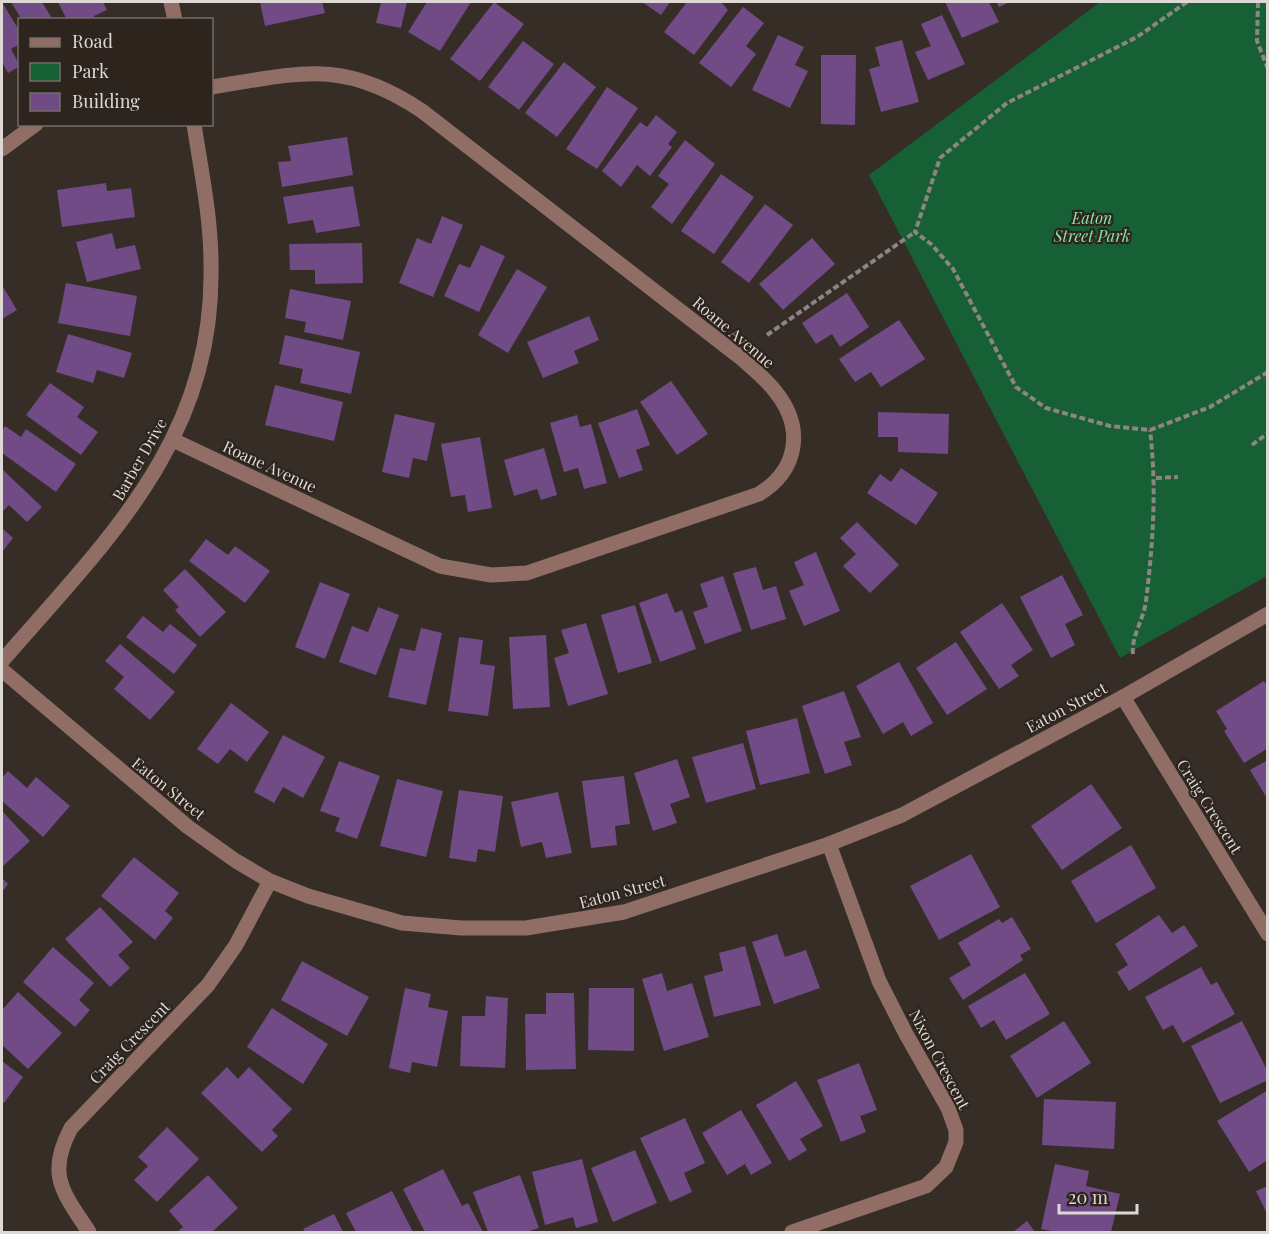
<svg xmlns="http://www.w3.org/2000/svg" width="1269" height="1234" font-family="'Playfair Display',serif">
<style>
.green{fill:#175f34}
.building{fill:#704b86}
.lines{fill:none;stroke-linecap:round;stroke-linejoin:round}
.path{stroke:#8d8580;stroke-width:4;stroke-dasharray:6 3;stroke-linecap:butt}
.minor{stroke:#906e66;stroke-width:15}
.labels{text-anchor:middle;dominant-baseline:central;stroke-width:4.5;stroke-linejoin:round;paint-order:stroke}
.park-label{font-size:16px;font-style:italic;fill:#87e7a4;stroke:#2d241e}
.street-label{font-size:16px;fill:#ded8d4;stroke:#2d241e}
</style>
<rect width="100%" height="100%" fill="#372d27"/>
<path class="green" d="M 1100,2 L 1268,2 L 1267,576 L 1120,658 L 869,175 Z"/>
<g class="building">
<path d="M 2,2 L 20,32 L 20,44 L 11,49 L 20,66 L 8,73 L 2,62 Z"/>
<path d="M 11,2 L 42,2 L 53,20 L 22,20 Z"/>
<path d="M 58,2 L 103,2 L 107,10 L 94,16 L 95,20 L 67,20 Z"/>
<path d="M 260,2 L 322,2 L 325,13 L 265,26 Z"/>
<path d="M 381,2 L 407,2 L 401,28 L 376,23 Z"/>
<path d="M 427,2 L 471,2 L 440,51 L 408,32 Z"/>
<path d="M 494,2 L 524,24 L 480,81 L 450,59 Z"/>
<path d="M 642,2 L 670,2 L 661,15 Z"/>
<path d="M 687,2 L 721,2 L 728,10 L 694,55 L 664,32 Z"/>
<path d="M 945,2 L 989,2 L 999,22 L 962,38 Z"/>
<path d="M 996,2 L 1010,2 L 999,7 Z"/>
<path d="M 743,7 L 764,23 L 746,46 L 756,54 L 731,87 L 699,63 Z"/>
<path d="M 942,15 L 965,64 L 928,80 L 915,52 L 931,46 L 921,24 Z"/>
<path d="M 778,35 L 804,47 L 795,65 L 808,71 L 790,108 L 752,90 Z"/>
<path d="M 902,40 L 919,102 L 881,112 L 869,69 L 880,66 L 875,47 Z"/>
<path d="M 523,41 L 554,64 L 519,110 L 488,87 Z"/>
<path d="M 821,55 L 856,55 L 855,125 L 821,124 Z"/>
<path d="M 564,62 L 596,87 L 557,137 L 525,113 Z"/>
<path d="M 607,87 L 638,108 L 597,169 L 566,149 Z"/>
<path d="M 656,115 L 677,132 L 668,144 L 672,147 L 650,176 L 637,165 L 621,187 L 602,171 L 640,122 L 647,127 Z"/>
<path d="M 347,137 L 353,175 L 282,187 L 278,162 L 291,161 L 288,146 Z"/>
<path d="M 685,140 L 715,164 L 672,224 L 651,207 L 669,184 L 658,176 Z"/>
<path d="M 721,174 L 754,197 L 714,254 L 681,231 Z"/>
<path d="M 106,183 L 107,191 L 131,188 L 135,217 L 62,227 L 57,190 Z"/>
<path d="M 353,186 L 360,226 L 316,233 L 313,220 L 288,224 L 283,197 Z"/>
<path d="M 765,204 L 793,225 L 749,283 L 721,262 Z"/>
<path d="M 442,216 L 463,225 L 433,297 L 399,283 L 417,238 L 431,244 Z"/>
<path d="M 112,233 L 116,249 L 135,245 L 141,269 L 87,282 L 76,242 Z"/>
<path d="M 812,238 L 835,264 L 783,310 L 759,284 Z"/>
<path d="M 362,243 L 363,283 L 315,284 L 315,270 L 290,270 L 289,244 Z"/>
<path d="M 481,245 L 505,256 L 479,312 L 444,296 L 459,264 L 470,268 Z"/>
<path d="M 517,269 L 547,287 L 508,353 L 478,335 Z"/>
<path d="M 66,283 L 137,296 L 130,336 L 58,323 Z"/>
<path d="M 2,285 L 17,310 L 2,319 Z"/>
<path d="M 290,289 L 351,301 L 343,340 L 304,332 L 306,322 L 285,318 Z"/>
<path d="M 847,293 L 869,327 L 840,347 L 832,334 L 816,344 L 802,323 Z"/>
<path d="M 589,316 L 599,340 L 574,351 L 579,363 L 543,378 L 527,342 Z"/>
<path d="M 899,320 L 925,359 L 881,387 L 871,372 L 855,382 L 839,359 Z"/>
<path d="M 68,334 L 132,353 L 124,378 L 97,370 L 93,383 L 56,372 Z"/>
<path d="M 285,335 L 360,352 L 351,394 L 300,383 L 303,369 L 279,364 Z"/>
<path d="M 671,381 L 708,434 L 677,455 L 640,402 Z"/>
<path d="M 50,383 L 84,407 L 77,417 L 98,432 L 81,455 L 26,415 Z"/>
<path d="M 275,385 L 343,402 L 334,441 L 265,425 Z"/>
<path d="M 637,409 L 650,445 L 636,450 L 643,470 L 619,478 L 598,423 Z"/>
<path d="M 878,412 L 949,414 L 948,454 L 898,452 L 898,437 L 878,437 Z"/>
<path d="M 395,414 L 435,423 L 427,461 L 413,458 L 409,478 L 382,472 Z"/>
<path d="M 577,415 L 580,427 L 591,424 L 607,483 L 584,489 L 578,468 L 564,472 L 550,423 Z"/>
<path d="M 5,426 L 21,437 L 26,429 L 76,464 L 56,492 L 2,453 L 2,431 Z"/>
<path d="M 480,437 L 492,508 L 468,512 L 465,495 L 451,497 L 441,444 Z"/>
<path d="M 544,448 L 557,495 L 541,500 L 537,489 L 514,496 L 504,460 Z"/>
<path d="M 901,468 L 938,493 L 916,525 L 867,493 L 880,474 L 891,482 Z"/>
<path d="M 2,469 L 42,507 L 27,522 L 9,505 L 2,512 Z"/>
<path d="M 857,522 L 899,565 L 870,593 L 843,566 L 856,554 L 840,538 Z"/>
<path d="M 2,528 L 13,538 L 2,552 Z"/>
<path d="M 206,539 L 228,555 L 235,546 L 270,571 L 245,603 L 189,561 Z"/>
<path d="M 816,552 L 840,611 L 804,626 L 789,591 L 804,585 L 794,562 Z"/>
<path d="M 756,567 L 763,590 L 776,586 L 786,619 L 751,630 L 733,573 Z"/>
<path d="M 185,569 L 226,612 L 200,637 L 175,610 L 179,607 L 163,590 Z"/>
<path d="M 1062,575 L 1083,615 L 1065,624 L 1075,645 L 1051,658 L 1020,597 Z"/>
<path d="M 723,576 L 742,631 L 705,644 L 693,612 L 708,607 L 700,584 Z"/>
<path d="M 320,582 L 350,594 L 325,659 L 295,647 Z"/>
<path d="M 667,593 L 675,613 L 682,610 L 696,649 L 660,662 L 639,603 Z"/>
<path d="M 1002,603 L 1033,650 L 1011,665 L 1019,676 L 999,689 L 960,632 Z"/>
<path d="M 635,605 L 652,663 L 618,673 L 601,615 Z"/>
<path d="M 378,607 L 399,615 L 376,675 L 339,662 L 352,626 L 368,632 Z"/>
<path d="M 143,616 L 163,632 L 170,624 L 197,645 L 174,674 L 126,637 Z"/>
<path d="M 586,623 L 608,694 L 568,706 L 554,658 L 569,653 L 561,630 Z"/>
<path d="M 421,628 L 442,633 L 426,705 L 388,697 L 400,648 L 415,651 Z"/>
<path d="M 546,635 L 550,707 L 513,709 L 509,637 Z"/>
<path d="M 459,637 L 483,640 L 480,664 L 495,666 L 488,716 L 448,711 Z"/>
<path d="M 956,642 L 987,689 L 947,715 L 916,668 Z"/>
<path d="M 120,644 L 175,692 L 150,720 L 114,689 L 124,677 L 105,661 Z"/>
<path d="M 899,662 L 933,723 L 911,736 L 903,722 L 883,734 L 856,686 Z"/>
<path d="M 1264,681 L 1268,687 L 1268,748 L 1244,763 L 1224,731 L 1227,729 L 1216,711 Z"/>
<path d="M 844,691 L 861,737 L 844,742 L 852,765 L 825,774 L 802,706 Z"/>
<path d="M 231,703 L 269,732 L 247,762 L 230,749 L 218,764 L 197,749 Z"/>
<path d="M 797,718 L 810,773 L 760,785 L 746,731 Z"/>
<path d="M 283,735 L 325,757 L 303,798 L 283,787 L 274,803 L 254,792 Z"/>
<path d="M 743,743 L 756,789 L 706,803 L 692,757 Z"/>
<path d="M 677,759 L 690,797 L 670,804 L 677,823 L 653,831 L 634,773 Z"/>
<path d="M 1268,760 L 1268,800 L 1250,770 Z"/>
<path d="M 339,761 L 380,776 L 357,839 L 335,831 L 340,818 L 320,811 Z"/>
<path d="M 8,771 L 27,788 L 36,777 L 70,806 L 43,837 L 2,801 L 2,778 Z"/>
<path d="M 624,776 L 630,824 L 615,826 L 617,845 L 591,848 L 582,781 Z"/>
<path d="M 397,779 L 443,791 L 426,857 L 380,846 Z"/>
<path d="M 1091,784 L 1122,828 L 1062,870 L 1031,826 Z"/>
<path d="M 459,790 L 503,796 L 495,852 L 478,849 L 476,862 L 449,858 Z"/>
<path d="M 558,792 L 572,853 L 546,858 L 542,842 L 521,847 L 511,802 Z"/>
<path d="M 3,812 L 30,841 L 2,867 L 2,814 Z"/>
<path d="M 1131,845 L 1156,888 L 1096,923 L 1071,881 Z"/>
<path d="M 971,854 L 1000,907 L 939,940 L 910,886 Z"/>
<path d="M 134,857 L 179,893 L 165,911 L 173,918 L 155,940 L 101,896 Z"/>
<path d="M 2,878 L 8,884 L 2,892 Z"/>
<path d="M 100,907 L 133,942 L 118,955 L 130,968 L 110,987 L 65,939 Z"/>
<path d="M 1159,915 L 1172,933 L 1184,925 L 1198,946 L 1129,991 L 1117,972 L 1128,965 L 1115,944 Z"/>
<path d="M 1012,917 L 1031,949 L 1020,955 L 1023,960 L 963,1000 L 949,978 L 971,965 L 958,943 L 999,919 L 1002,923 Z"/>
<path d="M 777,934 L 785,957 L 806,950 L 820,988 L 774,1004 L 752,942 Z"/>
<path d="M 745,946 L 761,1005 L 714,1017 L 704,976 L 723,971 L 719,953 Z"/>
<path d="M 53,947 L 94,983 L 79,1000 L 90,1010 L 75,1027 L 23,982 Z"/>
<path d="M 302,961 L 369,997 L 347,1036 L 281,1000 Z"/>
<path d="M 1201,967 L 1211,985 L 1217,982 L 1235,1014 L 1183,1043 L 1173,1025 L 1163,1030 L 1145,997 Z"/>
<path d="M 662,973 L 667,991 L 692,983 L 709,1037 L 664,1051 L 642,979 Z"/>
<path d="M 1025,973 L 1050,1014 L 1006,1040 L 994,1020 L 981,1028 L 968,1006 Z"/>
<path d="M 405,988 L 431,994 L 428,1007 L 448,1011 L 437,1067 L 412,1062 L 410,1073 L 389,1068 Z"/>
<path d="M 589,988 L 634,988 L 634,1051 L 588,1050 Z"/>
<path d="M 18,992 L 62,1033 L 28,1069 L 2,1045 L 2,1010 Z"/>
<path d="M 546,993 L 574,993 L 576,1069 L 526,1070 L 525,1014 L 546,1014 Z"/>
<path d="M 486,996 L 508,998 L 505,1068 L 460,1066 L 462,1016 L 485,1016 Z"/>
<path d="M 272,1008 L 328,1044 L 303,1084 L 247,1047 Z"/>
<path d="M 1064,1021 L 1091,1063 L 1037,1098 L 1010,1056 Z"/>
<path d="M 1242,1021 L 1268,1072 L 1268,1080 L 1220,1103 L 1191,1046 Z"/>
<path d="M 2,1061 L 23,1077 L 4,1103 L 2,1101 Z"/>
<path d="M 859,1063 L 877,1110 L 860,1116 L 866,1132 L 841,1142 L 817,1080 Z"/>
<path d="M 227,1067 L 238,1079 L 249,1067 L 292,1109 L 272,1130 L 278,1136 L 262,1152 L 201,1093 Z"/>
<path d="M 796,1081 L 823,1126 L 800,1139 L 807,1150 L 789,1161 L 756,1105 Z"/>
<path d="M 1268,1090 L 1268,1160 L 1249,1172 L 1217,1121 Z"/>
<path d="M 1044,1099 L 1116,1102 L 1114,1149 L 1042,1145 Z"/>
<path d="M 741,1110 L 772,1163 L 751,1175 L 745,1164 L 727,1175 L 702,1133 Z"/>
<path d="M 685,1118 L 705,1163 L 684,1173 L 692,1192 L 670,1202 L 640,1138 Z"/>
<path d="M 167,1127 L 199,1159 L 157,1202 L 134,1180 L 148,1166 L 138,1157 Z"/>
<path d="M 635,1150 L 657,1203 L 613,1222 L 591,1168 Z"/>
<path d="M 582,1159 L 598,1222 L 576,1228 L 573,1217 L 545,1225 L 532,1172 Z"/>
<path d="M 1055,1164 L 1089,1171 L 1086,1186 L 1120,1194 L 1111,1232 L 1056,1232 L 1041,1229 Z"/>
<path d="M 443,1169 L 462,1206 L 468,1203 L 483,1232 L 425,1232 L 403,1189 Z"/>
<path d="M 208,1175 L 238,1208 L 212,1232 L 177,1232 L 183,1227 L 169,1211 Z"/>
<path d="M 520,1175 L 539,1228 L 526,1232 L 488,1232 L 473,1192 Z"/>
<path d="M 1268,1186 L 1268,1216 L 1256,1191 Z"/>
<path d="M 392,1191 L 413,1232 L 356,1232 L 346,1213 Z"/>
<path d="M 334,1214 L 343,1232 L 305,1232 L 303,1229 Z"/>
<path d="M 1027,1221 L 1035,1232 L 1013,1232 Z"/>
</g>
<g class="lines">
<g class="path">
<path d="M 1187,2 L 1137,37 L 1007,103 L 940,158 L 915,232 L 931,244 L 953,269 L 1016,387 L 1046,408 L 1110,426 L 1150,430 L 1210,407 L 1268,372"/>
<path d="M 1258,2 L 1257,41 L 1268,69"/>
<path d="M 767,335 L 915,232"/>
<path d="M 1252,445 L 1268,433"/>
<path d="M 1156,478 L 1178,477"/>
<path d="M 1133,654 C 1131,636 1144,619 1146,601 C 1153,543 1157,488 1150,430"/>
</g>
<g class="minor">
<path d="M 171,2 L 175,20"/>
<path d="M 2,149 L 36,124"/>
<path d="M 173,440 L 440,566 L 491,575 L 527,573 L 759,494 C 798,470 805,428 775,391 C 766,379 752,368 741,358 L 422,111 C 343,58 300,73 212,87"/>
<path d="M 2,661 C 108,539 215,439 211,264 C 211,217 201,171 194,124"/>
<path d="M 2,670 L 188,827 L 236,861 L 270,881 L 308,896 L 402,923 L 461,928 L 526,928 L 624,912 L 829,844 L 902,815 L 1123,697 L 1268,614"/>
<path d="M 1123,697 L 1268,934"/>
<path d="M 89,1232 C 63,1192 46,1175 71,1128 L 208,985 L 236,945 L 270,881"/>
<path d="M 792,1232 L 926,1186 L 946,1167 L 956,1142 L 956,1130 L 948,1108 L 906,1034 L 879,981 L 829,844"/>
</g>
</g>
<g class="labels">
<g class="park-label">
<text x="1092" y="217">Eaton<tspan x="1092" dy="18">Street Park</tspan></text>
</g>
<g class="street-label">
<text transform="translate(734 332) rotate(40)">Roane Avenue</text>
<text transform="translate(139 459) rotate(-60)">Barber Drive</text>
<text transform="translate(270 466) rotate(25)">Roane Avenue</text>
<text transform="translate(1066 707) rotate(-28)">Eaton Street</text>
<text transform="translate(169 788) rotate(39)">Eaton Street</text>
<text transform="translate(1210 806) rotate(58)">Craig Crescent</text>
<text transform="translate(622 891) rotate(-15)">Eaton Street</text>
<text transform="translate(129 1042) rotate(-46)">Craig Crescent</text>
<text transform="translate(940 1059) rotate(62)">Nixon Crescent</text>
</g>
</g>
<rect width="1269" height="1234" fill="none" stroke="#ded8d4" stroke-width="6"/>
<rect x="18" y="18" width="195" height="108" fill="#2d241e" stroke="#746c67" stroke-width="1.5"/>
<rect x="30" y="38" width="30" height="9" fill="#906e66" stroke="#746c67" stroke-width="1.5"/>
<text x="72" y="48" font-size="18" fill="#ded8d4">Road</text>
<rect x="30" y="63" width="30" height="18" fill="#175f34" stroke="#746c67" stroke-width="1.5"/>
<text x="72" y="78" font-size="18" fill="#ded8d4">Park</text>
<rect x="30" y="93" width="30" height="18" fill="#704b86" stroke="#746c67" stroke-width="1.5"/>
<text x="72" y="108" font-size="18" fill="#ded8d4">Building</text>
<path d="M1059 1204v9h78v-9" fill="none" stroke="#ded8d4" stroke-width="3"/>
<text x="1068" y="1204" font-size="18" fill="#ded8d4" stroke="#2d241e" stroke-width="4.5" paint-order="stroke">20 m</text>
</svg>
